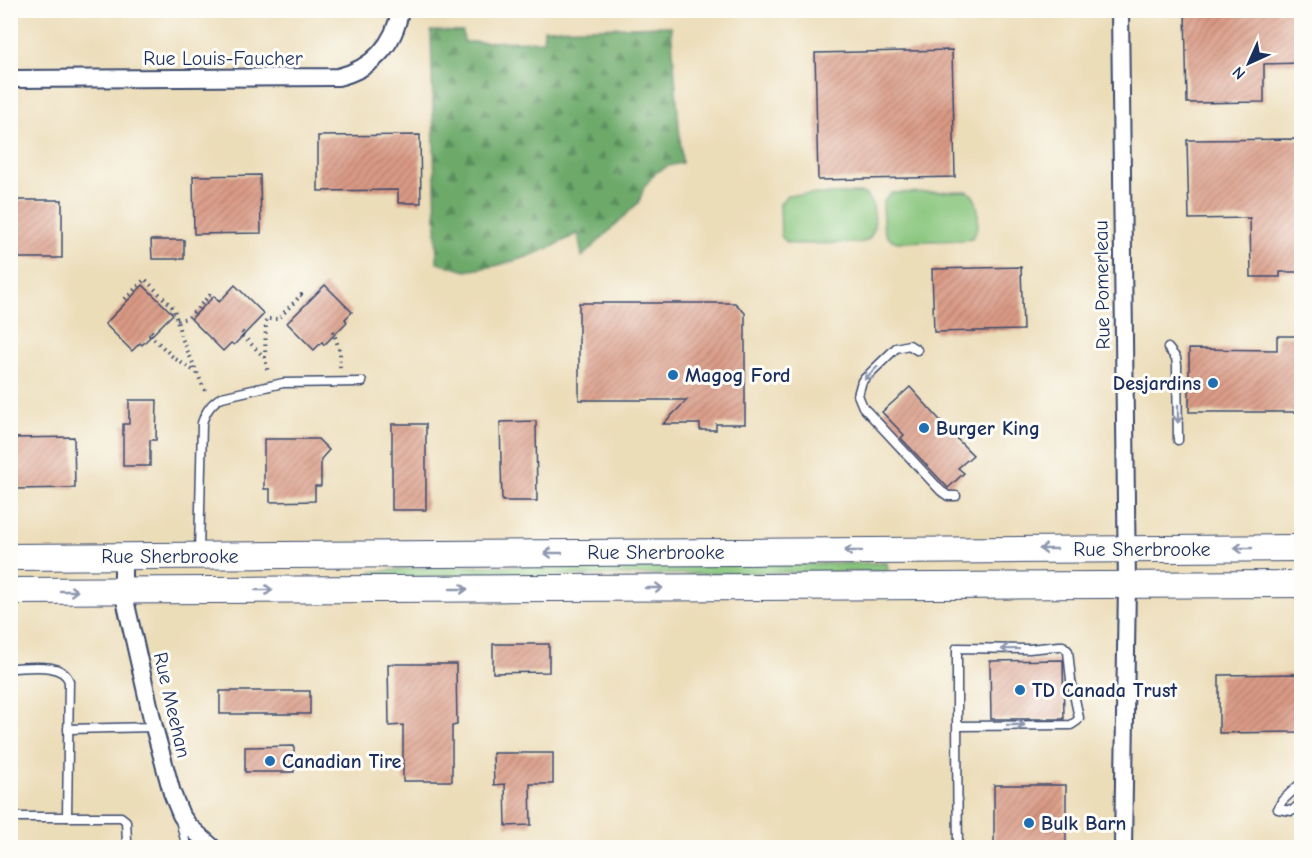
<svg xmlns="http://www.w3.org/2000/svg" width="1312" height="858" font-family="'Comic Neue',sans-serif">
<style>
.green{fill:#87c57b;stroke:#517a6c;stroke-width:1.5}
.forest{fill:url(#forest-firs);stroke:#446c64;stroke-width:1.5}
.building{fill:url(#building-hatch)}
.lines{fill:none;stroke-linecap:round;stroke-linejoin:round}
.service-casing{stroke:#3a496c;stroke-width:11}
.minor-casing{stroke:#3a496c;stroke-width:20}
.primary-casing{stroke:#3a496c;stroke-width:28}
.path{stroke:#3a496c;stroke-width:4;stroke-dasharray:1.5 4.5;stroke-linecap:butt}
.service{stroke:#fff;stroke-width:8}
.minor{stroke:#fff;stroke-width:16}
.primary{stroke:#fff;stroke-width:26}
.oneway{stroke:#8d97ae}
.poi-dot{fill:#1f6fb2;stroke:#fdfcf7;stroke-width:2}
.labels{text-anchor:middle;dominant-baseline:central;stroke-width:6;stroke-linejoin:round;paint-order:stroke}
.street-label{font-size:20px;fill:#1b2f5e;stroke:#fdfcf7}
.poi-label{font-size:20px;font-weight:bold;fill:#1b2f5e;stroke:#fdfcf7;text-anchor:start}
</style>
<defs>
<pattern id="forest-firs" width="22" height="20" patternUnits="userSpaceOnUse" patternTransform="scale(1.5)"><rect width="22" height="20" fill="#6daa6b"/><path d="M5 1l3.5 6h-7zM16 11l3.5 6h-7z" fill="#598b5b"/></pattern>
<pattern id="building-hatch" width="6" height="6" patternUnits="userSpaceOnUse" patternTransform="scale(1.5)"><rect width="6" height="6" fill="#da9a84"/><path d="M-1 1l2-2M0 6l6-6M5 7l2-2" fill="none" stroke="#b07e6f"/></pattern>
</defs>
<rect width="100%" height="100%" fill="#fdfcf7"/>
<filter id="ink" filterUnits="userSpaceOnUse"><feTurbulence type="fractalNoise" baseFrequency=".0167" numOctaves="2"/><feDisplacementMap in="SourceGraphic" scale="12" xChannelSelector="R" yChannelSelector="G"/><feConvolveMatrix kernelMatrix="1 2 1 2 8 2 1 2 1" color-interpolation-filters="sRGB"/></filter>
<filter id="wash" filterUnits="userSpaceOnUse"><feTurbulence type="fractalNoise" baseFrequency=".008" numOctaves="4" result="noise"/><feDisplacementMap in="SourceGraphic" scale="24" xChannelSelector="R" yChannelSelector="G"/><feGaussianBlur stdDeviation="1.35" result="paint"/><feColorMatrix in="noise" values="0 0 0 0 0 0 0 0 0 0 0 0 0 0 0 0 0 1.4 0 .05"/><feComposite in="paint" operator="in"/></filter>
<g filter="url(#wash)">
<rect width="100%" height="100%" fill="#ecddb9"/>
<g class="green">
<path d="M 967,191 C 981,198 981,227 972,238 L 964,240 L 898,242 C 879,239 883,217 883,202 L 891,193 Z"/>
<path d="M 863,193 C 877,201 878,229 868,240 L 860,243 L 794,244 L 786,242 L 781,236 L 780,204 L 787,195 Z"/>
<path d="M 887,563 L 888,571 L 370,579 L 370,572 L 436,566 Z"/>
</g>
<path class="forest" d="M 671,26 L 682,163 L 668,166 L 655,173 L 644,187 L 639,202 L 582,257 L 578,233 L 552,247 L 524,258 L 495,266 L 466,271 L 437,263 L 431,31 L 463,32 L 464,42 L 543,41 L 544,29 Z"/>
<g id="blocks">
<g class="building">
<path d="M 1185,10 L 1301,10 L 1302,63 L 1264,64 L 1264,102 L 1187,103 Z"/>
<path d="M 952,50 L 955,177 L 818,180 L 815,53 Z"/>
<path d="M 420,135 L 421,203 L 398,203 L 398,190 L 318,191 L 318,136 Z"/>
<path d="M 1302,139 L 1302,272 L 1280,272 L 1280,277 L 1251,277 L 1250,218 L 1189,219 L 1187,140 Z"/>
<path d="M 260,175 L 261,233 L 194,234 L 193,176 Z"/>
<rect x="10" y="200" width="52" height="58"/>
<path d="M 151,240 L 184,240 L 184,259 L 152,259 Z"/>
<path d="M 1021,267 L 1023,330 L 934,332 L 932,269 Z"/>
<path d="M 143,285 L 173,314 L 142,345 L 140,343 L 132,351 L 105,324 Z"/>
<path d="M 235,285 L 264,314 L 234,345 L 231,343 L 223,351 L 191,319 L 214,296 L 219,302 Z"/>
<path d="M 325,285 L 352,312 L 345,319 L 347,322 L 324,345 L 322,342 L 314,350 L 287,323 Z"/>
<path d="M 579,303 L 735,303 L 745,313 L 745,424 L 716,424 L 716,430 L 700,430 L 700,424 L 663,424 L 687,400 L 579,400 Z"/>
<path d="M 1277,336 L 1302,336 L 1302,412 L 1189,412 L 1189,349 L 1277,350 Z"/>
<path d="M 910,387 L 948,429 L 958,429 L 957,439 L 973,455 L 958,468 L 964,473 L 948,488 L 901,438 L 904,435 L 882,412 Z"/>
<path d="M 129,400 L 157,400 L 156,440 L 150,440 L 150,466 L 123,466 L 123,424 L 129,424 Z"/>
<path d="M 536,421 L 537,501 L 502,501 L 500,422 Z"/>
<rect x="392" y="424" width="34" height="86"/>
<path d="M 74,437 L 75,488 L 15,489 L 14,438 Z"/>
<path d="M 264,439 L 318,439 L 329,450 L 321,459 L 321,486 L 315,486 L 315,501 L 270,502 L 270,489 L 264,489 Z"/>
<path d="M 493,644 L 549,644 L 549,672 L 493,673 Z"/>
<path d="M 1063,660 L 1064,719 L 991,719 L 990,661 Z"/>
<path d="M 388,664 L 456,664 L 457,725 L 452,726 L 452,781 L 403,781 L 403,725 L 389,726 Z"/>
<path d="M 1299,674 L 1299,732 L 1219,733 L 1219,675 Z"/>
<rect x="220" y="691" width="90" height="23"/>
<path d="M 294,746 L 294,772 L 245,772 L 245,747 Z"/>
<path d="M 493,753 L 553,753 L 553,784 L 530,784 L 531,825 L 506,826 L 505,784 L 494,785 Z"/>
<rect x="994" y="785" width="72" height="63"/>
</g>
</g>
</g>
<g filter="url(#ink)">
<use href="#blocks" fill-opacity="0" stroke="#3a496c" stroke-width="1.5"/>
<g class="lines">
<g class="service-casing">
<g id="service">
<path d="M 1168,348 L 1176,358 L 1177,365 L 1178,440"/>
<path d="M 917,350 L 909,345 L 896,348 L 862,381 L 858,395 L 863,407 L 941,491 L 948,496 L 956,496"/>
<path d="M 199,553 L 202,423 C 206,411 211,403 222,397 L 283,383 L 362,382"/>
<path d="M 1301,587 L 1302,637"/>
<path d="M 10,668 C 28,668 61,661 69,681 L 67,817"/>
<path d="M 957,726 L 1071,725 L 1077,721 L 1079,718 L 1071,680 L 1068,651 L 1063,646 L 1059,646 L 1029,649 L 957,648 C 957,714 957,781 958,848"/>
<path d="M 68,729 L 154,727"/>
<path d="M 1302,782 L 1282,801 L 1278,809 L 1292,811 L 1302,802"/>
<path d="M 10,817 L 121,817 L 126,821 L 127,841"/>
<path d="M 180,820 L 187,848"/>
</g>
</g>
<g class="minor-casing">
<g id="minor">
<path d="M 1120,10 L 1127,585 L 1123,848"/>
<path d="M 10,79 L 338,77 C 371,69 395,45 400,10"/>
<path d="M 123,557 L 123,591 L 154,727 L 172,793 L 181,815 L 189,826 L 213,848"/>
</g>
</g>
<g class="primary-casing">
<g id="primary">
<path d="M 10,557 L 1302,548"/>
<path d="M 10,591 L 1302,584"/>
</g>
</g>
<g class="path">
<path d="M 125,299 L 145,279 L 174,309 L 181,336 L 206,393"/>
<path d="M 177,320 L 188,318 L 210,295 L 213,297"/>
<path d="M 151,331 L 153,333 L 150,335 L 174,358 L 196,372"/>
<path d="M 333,331 L 340,352 L 340,370"/>
<path d="M 242,332 L 244,334 L 242,335 L 265,358 L 268,373"/>
<path d="M 265,358 L 266,319 L 278,319 L 301,295 L 303,297"/>
</g>
<use href="#service" class="service"/>
<use href="#minor" class="minor"/>
<use href="#primary" class="primary"/>
</g>
<defs><path id="oneway-shaft" d="M-6 0H5M1.5-3L5.5 0L1.5 3" fill="none" stroke-width="1.6" stroke-linecap="round" stroke-linejoin="round" transform="scale(1.5)"/></defs>
<g class="oneway">
<use href="#oneway-shaft" transform="translate(871 373) rotate(136)"/>
<use href="#oneway-shaft" transform="translate(1178 414) rotate(90)"/>
<use href="#oneway-shaft" transform="translate(1243 548) rotate(180)"/>
<use href="#oneway-shaft" transform="translate(1048 549) rotate(180)"/>
<use href="#oneway-shaft" transform="translate(853 551) rotate(180)"/>
<use href="#oneway-shaft" transform="translate(553 553) rotate(180)"/>
<use href="#oneway-shaft" transform="translate(654 588)"/>
<use href="#oneway-shaft" transform="translate(459 589)"/>
<use href="#oneway-shaft" transform="translate(264 590)"/>
<use href="#oneway-shaft" transform="translate(69 591)"/>
<use href="#oneway-shaft" transform="translate(1010 649) rotate(-179)"/>
<use href="#oneway-shaft" transform="translate(1016 725)"/>
</g>
</g>
<g class="poi-dot">
<circle cx="673" cy="375" r="6"/>
<circle cx="1213" cy="383" r="6"/>
<circle cx="924" cy="428" r="6"/>
<circle cx="1020" cy="690" r="6"/>
<circle cx="270" cy="761" r="6"/>
<circle cx="1029" cy="823" r="6"/>
</g>
<g class="labels">
<g class="street-label">
<text x="223" y="58">Rue Louis-Faucher</text>
<text transform="translate(1102 285) rotate(-91)">Rue Pomerleau</text>
<text x="1142" y="549">Rue Sherbrooke</text>
<text x="656" y="552">Rue Sherbrooke</text>
<text x="170" y="556">Rue Sherbrooke</text>
<text transform="translate(172 705) rotate(77)">Rue Meehan</text>
</g>
<g class="poi-label">
<text x="685" y="375">Magog Ford</text>
<text x="1201" y="383" text-anchor="end">Desjardins</text>
<text x="936" y="428">Burger King</text>
<text x="1032" y="690">TD Canada Trust</text>
<text x="282" y="761">Canadian Tire</text>
<text x="1041" y="823">Bulk Barn</text>
</g>
</g>
<rect width="1312" height="858" fill="none" stroke="#fdfcf7" stroke-width="36"/>
<g transform="translate(1249 63) rotate(225)" stroke="#fdfcf7" stroke-width="4.5" paint-order="stroke">
<path d="M0-4.5L10 22L0 15L-10 22Z" fill="#1b2f5e"/>
<text y="-9" font-size="16" font-weight="bold" text-anchor="middle" fill="#1b2f5e">N</text>
</g>
</svg>
